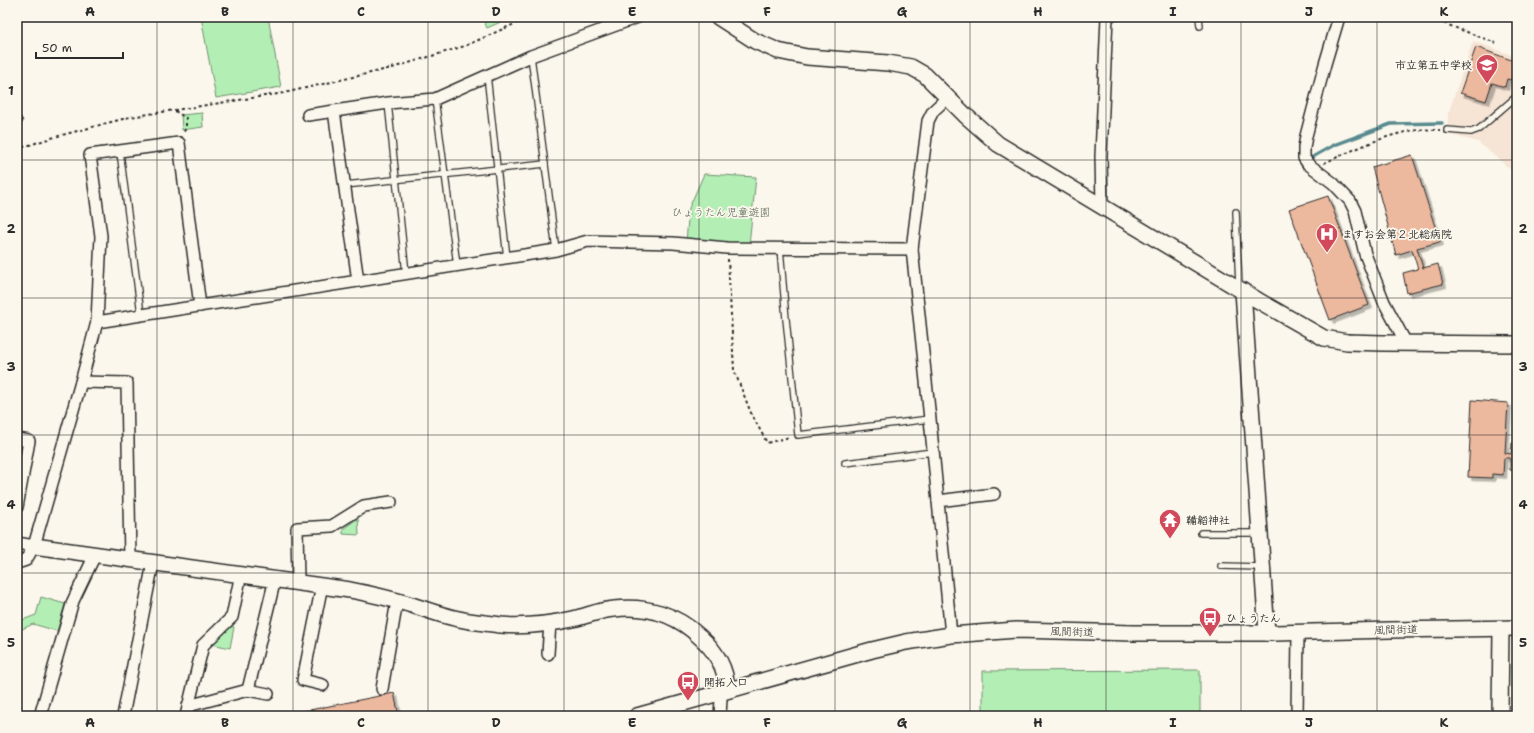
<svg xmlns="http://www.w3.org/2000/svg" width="1534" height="733" font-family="'Shantell Sans','Klee One',sans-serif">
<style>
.built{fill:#f6e4d5}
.green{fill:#b3efb4;stroke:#6f8d70}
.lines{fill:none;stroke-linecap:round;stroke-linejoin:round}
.stream{stroke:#598a8f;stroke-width:3.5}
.building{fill:#ecb89e;stroke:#2b2b2b;filter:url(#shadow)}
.lane-casing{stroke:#2b2b2b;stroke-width:8}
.street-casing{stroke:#2b2b2b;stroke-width:14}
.secondary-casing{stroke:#2b2b2b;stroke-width:18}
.path{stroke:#2b2b2b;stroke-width:2;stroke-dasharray:3 3;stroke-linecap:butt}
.lane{stroke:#fbf7ec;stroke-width:5.5}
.street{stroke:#fbf7ec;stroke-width:11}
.secondary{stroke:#fbf7ec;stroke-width:15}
.grid{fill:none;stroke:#2b2b2b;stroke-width:1;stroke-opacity:0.55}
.labels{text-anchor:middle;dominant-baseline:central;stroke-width:3.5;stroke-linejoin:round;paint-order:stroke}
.poi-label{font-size:11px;font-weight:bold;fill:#2b2b2b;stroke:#fbf7ec;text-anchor:start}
.park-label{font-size:11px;fill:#4d5c4d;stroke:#fbf7ec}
.street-label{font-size:11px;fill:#2b2b2b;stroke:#fbf7ec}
.neatline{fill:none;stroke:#2b2b2b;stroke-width:1.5}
.grid-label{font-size:13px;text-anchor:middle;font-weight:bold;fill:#2b2b2b}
</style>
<defs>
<filter id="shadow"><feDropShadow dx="3.5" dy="3.5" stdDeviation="0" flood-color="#0004"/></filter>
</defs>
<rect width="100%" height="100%" fill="#fbf7ec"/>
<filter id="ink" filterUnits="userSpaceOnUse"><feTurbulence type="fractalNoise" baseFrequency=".025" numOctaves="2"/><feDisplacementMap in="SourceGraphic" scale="8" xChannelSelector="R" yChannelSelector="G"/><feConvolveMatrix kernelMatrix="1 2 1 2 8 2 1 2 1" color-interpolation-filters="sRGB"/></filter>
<g filter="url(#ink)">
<path class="built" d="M 1473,41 L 1517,57 L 1517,175 L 1478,142 L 1447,134 L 1448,114 Z"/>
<g class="green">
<path d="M 201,17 L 268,17 L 281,87 L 216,98 Z"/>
<path d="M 482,17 L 512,17 L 487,28 Z"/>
<path d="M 202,113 L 203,127 L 182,130 L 181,115 Z"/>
<path d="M 704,174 L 756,177 L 749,245 L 686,242 L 689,208 Z"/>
<path d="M 358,518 L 359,535 L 343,534 L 343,529 Z"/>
<path d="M 41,597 L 65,604 L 57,631 L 33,624 L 18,631 L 17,634 L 17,622 L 36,615 Z"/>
<path d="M 232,626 L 234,627 L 230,648 L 212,644 Z"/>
<path d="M 1200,670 L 1200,716 L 983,716 L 983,671 Z"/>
</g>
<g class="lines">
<path class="stream" d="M 1309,159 L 1334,145 L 1391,124 L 1442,123"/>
</g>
<g class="building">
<path d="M 1476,47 L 1514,61 L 1512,68 L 1516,69 L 1511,80 L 1507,79 L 1505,87 L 1492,83 L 1486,101 L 1460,93 Z"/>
<path d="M 1412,155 L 1440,242 L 1417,248 L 1423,268 L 1438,264 L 1443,284 L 1407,293 L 1403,273 L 1418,269 L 1412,250 L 1396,255 L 1372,167 Z"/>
<path d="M 1328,196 L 1369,305 L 1330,320 L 1289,209 Z"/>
<path d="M 1472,400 L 1508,403 L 1505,453 L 1511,454 L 1512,443 L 1517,443 L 1517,471 L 1510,470 L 1510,458 L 1504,458 L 1503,475 L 1492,474 L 1492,478 L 1468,477 Z"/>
<path d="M 394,693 L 399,716 L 280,716 Z"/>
</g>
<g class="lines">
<g class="lane-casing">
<g id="lane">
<path d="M 1199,17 L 1200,26"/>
<path d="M 1107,18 L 1116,17"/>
<path d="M 531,56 L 556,250"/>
<path d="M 487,75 L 507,258"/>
<path d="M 435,99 L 457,265"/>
<path d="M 388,103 L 406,273"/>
<path d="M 17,118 L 19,121"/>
<path d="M 1447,130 L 1471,132 L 1479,129 L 1517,96"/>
<path d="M 120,152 L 141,314"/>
<path d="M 345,185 L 545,164"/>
<path d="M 1236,212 L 1239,286"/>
<path d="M 780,248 L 786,319 L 798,435 L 930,419"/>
<path d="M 845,463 L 933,452"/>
<path d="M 1201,533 L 1259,533"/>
<path d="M 1221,566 L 1261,567"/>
</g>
</g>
<g class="street-casing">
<g id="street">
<path d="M 1339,17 L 1325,64 L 1306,136 L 1304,148 L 1304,158 L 1308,164 L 1333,183 L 1350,201 L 1355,211 L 1365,254 L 1384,302 L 1406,343"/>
<path d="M 948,97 L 933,111 L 928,121 L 912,249 L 930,419 L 951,635"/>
<path d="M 334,111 L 358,281"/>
<path d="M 308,115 L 388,103 L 435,99 L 531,56 L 638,17"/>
<path d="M 1102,207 L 1101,156 L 1107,17"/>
<path d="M 97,322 L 556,250 L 588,241 L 673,243 L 727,248 L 912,249"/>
<path d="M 81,382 L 127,383 L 130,560"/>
<path d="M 17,439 L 29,441 L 17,507"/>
<path d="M 938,501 L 994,494"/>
<path d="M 17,543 L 34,546"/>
<path d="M 17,563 L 26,560 L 34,546 L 81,382 L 97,322 L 101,236 L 90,155 L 179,143 L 200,306"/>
<path d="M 298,581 L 297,528 L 332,526 L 364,506 L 391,502"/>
<path d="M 322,585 L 303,680 L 323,685"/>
<path d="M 548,654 L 550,622"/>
<path d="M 382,689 L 397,601"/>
<path d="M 248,690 L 275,579"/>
<path d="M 718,692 L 721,699 L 720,716"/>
<path d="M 188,706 L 248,690 L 268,694"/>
<path d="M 40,716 L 73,601 L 95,555"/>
<path d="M 123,716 L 153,563"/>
<path d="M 186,716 L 203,645 L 232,617 L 241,574"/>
<path d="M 1297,716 L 1298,633"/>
</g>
</g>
<g class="secondary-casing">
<g id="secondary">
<path d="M 718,17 L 755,41 L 778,51 L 807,57 L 888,63 L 911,67 L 925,75 L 965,115 L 998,144 L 1259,301 L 1324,338 L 1347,342 L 1383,343 L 1517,344"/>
<path d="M 1243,291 L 1267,633"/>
<path d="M 34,546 L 350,590 C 371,594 392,599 412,605 C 427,610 443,616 459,619 C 472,622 487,623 501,625 C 524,627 550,624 573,619 C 587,616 600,610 614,609 C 647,605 677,615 700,637 C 716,651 726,668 727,689"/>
<path d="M 637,716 L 872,650 L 906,642 L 951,635 L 1016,630 L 1134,633 L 1275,633 L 1390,630 L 1517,628"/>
<path d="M 1500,716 L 1501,629"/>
</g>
</g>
<g class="path">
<path d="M 1427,17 L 1496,43"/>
<path d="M 175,111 L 186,118 L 186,127 L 183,134"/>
<path d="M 17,149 L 51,138 L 130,117 L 284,93 L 392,68 L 465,46 L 530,17"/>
<path d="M 1324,163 C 1354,150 1385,134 1418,130 C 1425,129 1433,130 1440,130"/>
<path d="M 728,259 L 734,370 L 751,413 L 767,443 L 790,437"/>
</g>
<use href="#lane" class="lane"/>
<use href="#street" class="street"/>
<use href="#secondary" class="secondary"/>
</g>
</g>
<path class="grid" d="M 157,17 L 157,716M 293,17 L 293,716M 428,17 L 428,716M 564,17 L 564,716M 699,17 L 699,716M 835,17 L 835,716M 970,17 L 970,716M 1106,17 L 1106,716M 1241,17 L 1241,716M 1377,17 L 1377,716M 17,160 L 1517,160M 17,298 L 1517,298M 17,435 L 1517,435M 17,573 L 1517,573"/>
<defs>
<g id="school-pin" transform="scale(1.15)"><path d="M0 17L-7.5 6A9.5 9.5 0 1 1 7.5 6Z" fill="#d1495b" stroke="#fbf7ec"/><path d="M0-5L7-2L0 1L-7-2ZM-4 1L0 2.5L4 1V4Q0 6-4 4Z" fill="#fff"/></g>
<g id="hospital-pin" transform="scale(1.15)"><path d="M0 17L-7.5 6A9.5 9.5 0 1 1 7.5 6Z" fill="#d1495b" stroke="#fbf7ec"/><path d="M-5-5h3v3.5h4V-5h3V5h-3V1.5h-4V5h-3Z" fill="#fff"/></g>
<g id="temple-pin" transform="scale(1.15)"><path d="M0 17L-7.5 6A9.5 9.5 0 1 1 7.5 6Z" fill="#d1495b" stroke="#fbf7ec"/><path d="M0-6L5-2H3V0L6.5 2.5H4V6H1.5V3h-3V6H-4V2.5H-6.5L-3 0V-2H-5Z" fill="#fff"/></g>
<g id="bus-pin" transform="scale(1.15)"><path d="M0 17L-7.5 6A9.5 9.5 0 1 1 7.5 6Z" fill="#d1495b" stroke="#fbf7ec"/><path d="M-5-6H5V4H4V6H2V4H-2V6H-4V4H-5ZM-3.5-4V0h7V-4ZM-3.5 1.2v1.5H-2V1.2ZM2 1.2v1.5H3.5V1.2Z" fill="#fff"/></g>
</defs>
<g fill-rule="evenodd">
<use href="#school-pin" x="1487" y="65"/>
<use href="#hospital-pin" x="1327" y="234"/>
<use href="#temple-pin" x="1170" y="520"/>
<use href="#bus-pin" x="1210" y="618"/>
<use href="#bus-pin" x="688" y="682"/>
</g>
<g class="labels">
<g class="poi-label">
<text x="1472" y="65" text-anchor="end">市立第五中学校</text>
<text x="1342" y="234">ますお会第２北総病院</text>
<text x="1186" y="520">鞴韜神社</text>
<text x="1226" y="618">ひょうたん</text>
<text x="704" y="682">開拓入口</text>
</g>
<g class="park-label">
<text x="721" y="212">ひょうたん児童遊園</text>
</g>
<g class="street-label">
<text transform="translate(1396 630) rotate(-1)">風間街道</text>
<text transform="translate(1072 632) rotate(1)">風間街道</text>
</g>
</g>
<rect width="1534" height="733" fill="none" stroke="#fbf7ec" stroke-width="44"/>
<path d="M36 52v6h87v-6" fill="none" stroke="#2b2b2b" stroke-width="2"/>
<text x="42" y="52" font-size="12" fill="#2b2b2b" stroke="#fbf7ec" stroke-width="3" paint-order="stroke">50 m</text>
<rect x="22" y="22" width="1490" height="689" class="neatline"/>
<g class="grid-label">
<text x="90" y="16">A</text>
<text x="225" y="16">B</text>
<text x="361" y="16">C</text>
<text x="496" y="16">D</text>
<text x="632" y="16">E</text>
<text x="767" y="16">F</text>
<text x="902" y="16">G</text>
<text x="1038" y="16">H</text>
<text x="1173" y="16">I</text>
<text x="1309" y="16">J</text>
<text x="1444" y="16">K</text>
<text x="11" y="95">1</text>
<text x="1523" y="95">1</text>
<text x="11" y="233">2</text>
<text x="1523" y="233">2</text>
<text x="11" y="371">3</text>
<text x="1523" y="371">3</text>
<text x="11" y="509">4</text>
<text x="1523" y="509">4</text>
<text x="11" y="647">5</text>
<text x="1523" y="647">5</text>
<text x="90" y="727">A</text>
<text x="225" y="727">B</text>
<text x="361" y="727">C</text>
<text x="496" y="727">D</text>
<text x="632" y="727">E</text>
<text x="767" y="727">F</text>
<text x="902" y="727">G</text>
<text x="1038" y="727">H</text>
<text x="1173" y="727">I</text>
<text x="1309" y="727">J</text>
<text x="1444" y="727">K</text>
</g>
</svg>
